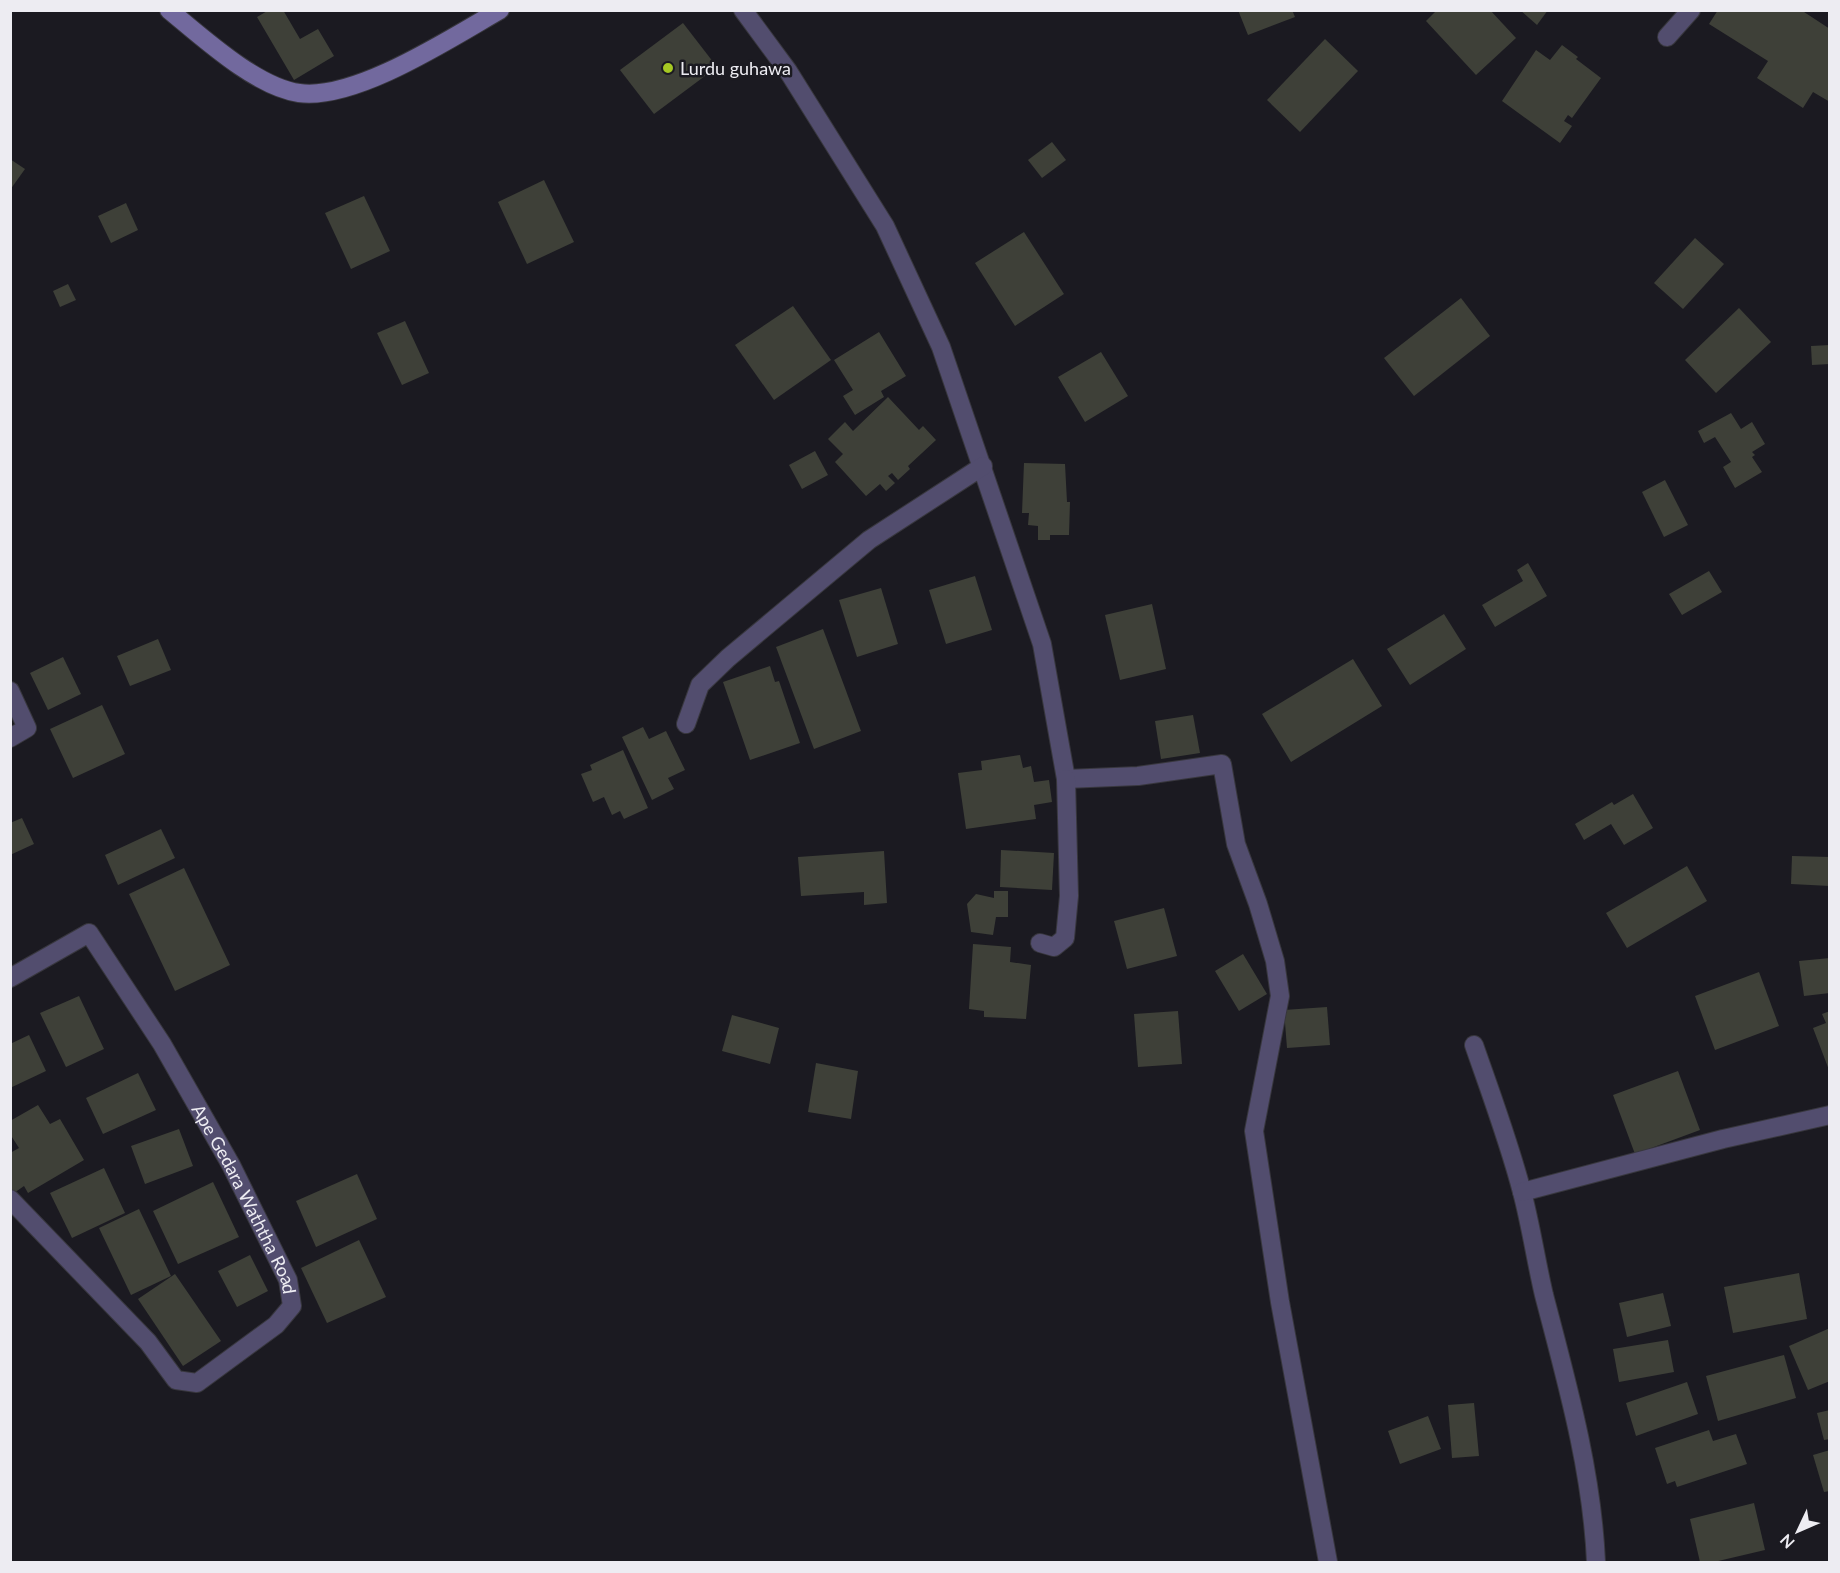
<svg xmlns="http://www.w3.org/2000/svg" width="1840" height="1573" font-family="Lato,sans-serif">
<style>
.building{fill:#3e4038}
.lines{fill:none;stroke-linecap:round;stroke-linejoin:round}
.street-casing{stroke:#38373e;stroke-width:20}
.secondary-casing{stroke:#38373e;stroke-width:20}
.street{stroke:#524d6e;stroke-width:18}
.secondary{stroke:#72699e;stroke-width:18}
.poi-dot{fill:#a5c823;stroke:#1b1a21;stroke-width:2}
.labels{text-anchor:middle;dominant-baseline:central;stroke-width:5;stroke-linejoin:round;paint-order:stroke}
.poi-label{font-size:18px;fill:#edecf2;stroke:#1b1a21;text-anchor:start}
.street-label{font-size:18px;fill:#edecf2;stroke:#1b1a21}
</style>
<rect width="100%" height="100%" fill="#1b1a21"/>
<g class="building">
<path d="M 269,10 L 283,10 L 300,39 L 318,29 L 334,56 L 294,80 L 257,17 Z"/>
<path d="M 1238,10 L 1292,10 L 1295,17 L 1248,35 Z"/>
<path d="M 1437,10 L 1490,10 L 1516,38 L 1476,75 L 1426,21 Z"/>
<path d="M 1520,10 L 1548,10 L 1537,25 Z"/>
<path d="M 1718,10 L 1801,10 L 1830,29 L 1830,102 L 1813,92 L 1803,108 L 1757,78 L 1768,61 L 1709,24 Z"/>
<path d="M 683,23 L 717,67 L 654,114 L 620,70 Z"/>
<path d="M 1325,39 L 1358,71 L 1300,132 L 1267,100 Z"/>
<path d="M 1562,45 L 1578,57 L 1576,59 L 1601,78 L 1572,118 L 1568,115 L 1564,121 L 1572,126 L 1560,143 L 1502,101 L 1536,50 L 1550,60 Z"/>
<path d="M 1052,142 L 1066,160 L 1042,178 L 1028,160 Z"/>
<path d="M 10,159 L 25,169 L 10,190 Z"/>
<path d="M 544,180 L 574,242 L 527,264 L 498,202 Z"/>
<path d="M 364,196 L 390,251 L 351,269 L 325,213 Z"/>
<path d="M 126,203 L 138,230 L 111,243 L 98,216 Z"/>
<path d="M 1024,232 L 1064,294 L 1015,326 L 975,263 Z"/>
<path d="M 1695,238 L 1724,264 L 1683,309 L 1654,283 Z"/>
<path d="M 68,284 L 76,300 L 60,307 L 53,291 Z"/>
<path d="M 1461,298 L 1490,336 L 1414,396 L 1384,358 Z"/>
<path d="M 793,306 L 831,360 L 774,400 L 735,345 Z"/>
<path d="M 1739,308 L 1771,342 L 1716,393 L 1685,360 Z"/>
<path d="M 405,321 L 429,373 L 402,385 L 377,333 Z"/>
<path d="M 879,332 L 906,376 L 881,391 L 884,397 L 855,415 L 843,396 L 853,390 L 834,360 Z"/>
<path d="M 1830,345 L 1830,364 L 1812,365 L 1811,346 Z"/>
<path d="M 1101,352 L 1128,396 L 1085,422 L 1058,377 Z"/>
<path d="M 888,397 L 919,430 L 923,426 L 936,440 L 908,466 L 910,469 L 898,480 L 892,473 L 888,476 L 895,483 L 886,491 L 880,484 L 866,496 L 835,462 L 843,454 L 828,439 L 845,422 L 853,431 Z"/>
<path d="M 1731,413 L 1741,429 L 1752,422 L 1765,444 L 1752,452 L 1755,455 L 1752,457 L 1762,472 L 1735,488 L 1723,467 L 1731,462 L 1715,437 L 1704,443 L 1698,431 Z"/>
<path d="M 815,451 L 828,475 L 802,489 L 789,465 Z"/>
<path d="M 1024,463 L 1065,464 L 1067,502 L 1070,502 L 1069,535 L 1050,535 L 1050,540 L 1038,540 L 1038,526 L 1028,525 L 1029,513 L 1022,513 Z"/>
<path d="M 1665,480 L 1688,525 L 1664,537 L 1642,492 Z"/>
<path d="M 1528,563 L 1547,596 L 1495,627 L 1482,605 L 1523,581 L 1517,570 Z"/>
<path d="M 1709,571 L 1722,592 L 1682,615 L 1669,594 Z"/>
<path d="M 975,576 L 992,630 L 946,644 L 929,590 Z"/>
<path d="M 881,588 L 898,644 L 857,657 L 839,600 Z"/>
<path d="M 1152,604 L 1166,669 L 1120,680 L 1105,615 Z"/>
<path d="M 1444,614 L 1466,649 L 1410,685 L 1387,649 Z"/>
<path d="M 823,629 L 861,731 L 814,749 L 776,647 Z"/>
<path d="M 158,639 L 171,670 L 130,686 L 117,656 Z"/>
<path d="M 63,657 L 81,694 L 48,710 L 30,673 Z"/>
<path d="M 1353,659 L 1382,706 L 1291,762 L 1262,714 Z"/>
<path d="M 770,666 L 775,682 L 779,681 L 800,743 L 750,760 L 723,682 Z"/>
<path d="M 102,705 L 125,754 L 73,778 L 50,729 Z"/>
<path d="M 1193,715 L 1200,753 L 1161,759 L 1155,721 Z"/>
<path d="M 643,727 L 649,739 L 666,731 L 685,770 L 668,778 L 674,789 L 652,800 L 622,737 Z"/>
<path d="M 623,750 L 648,808 L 624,819 L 620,811 L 612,815 L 604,797 L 593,802 L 581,774 L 592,770 L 590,765 Z"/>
<path d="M 1020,755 L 1023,768 L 1031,766 L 1034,782 L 1049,780 L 1052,802 L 1034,805 L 1036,819 L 966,829 L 958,773 L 982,770 L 981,761 Z"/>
<path d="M 1633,794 L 1653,828 L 1624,845 L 1611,824 L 1584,840 L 1575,824 L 1612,802 L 1614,805 Z"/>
<path d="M 22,818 L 34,844 L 10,855 L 10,823 Z"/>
<path d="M 161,829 L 175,858 L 118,885 L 105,855 Z"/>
<path d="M 1001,850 L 1054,853 L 1052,890 L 1000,887 Z"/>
<path d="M 884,851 L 887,903 L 864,905 L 864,892 L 801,896 L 798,857 Z"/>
<path d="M 1792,856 L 1830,857 L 1830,886 L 1791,884 Z"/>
<path d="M 1687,866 L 1707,901 L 1627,948 L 1606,913 Z"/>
<path d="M 184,868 L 230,965 L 175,991 L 129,894 Z"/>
<path d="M 994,891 L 1008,891 L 1008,917 L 996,917 L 993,935 L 971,932 L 967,904 L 976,894 L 994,898 Z"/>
<path d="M 1164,908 L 1177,956 L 1127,969 L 1114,921 Z"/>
<path d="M 973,944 L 1011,947 L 1010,962 L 1031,965 L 1026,1019 L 984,1017 L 984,1011 L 969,1009 Z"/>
<path d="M 1243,954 L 1267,994 L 1239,1011 L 1215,971 Z"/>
<path d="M 1830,958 L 1830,993 L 1804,996 L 1799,961 Z"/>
<path d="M 1759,972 L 1779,1026 L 1715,1050 L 1695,996 Z"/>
<path d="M 79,996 L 104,1049 L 66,1067 L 40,1013 Z"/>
<path d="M 1327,1007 L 1330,1045 L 1287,1048 L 1284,1010 Z"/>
<path d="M 1178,1011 L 1182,1064 L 1138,1067 L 1134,1014 Z"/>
<path d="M 1830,1011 L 1830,1070 L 1829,1070 L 1813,1028 L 1826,1023 L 1822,1014 Z"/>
<path d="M 732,1015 L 779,1028 L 770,1064 L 722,1051 Z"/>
<path d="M 29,1035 L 46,1071 L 10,1088 L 10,1044 Z"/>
<path d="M 816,1063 L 858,1071 L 851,1119 L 808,1112 Z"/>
<path d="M 1678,1071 L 1700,1130 L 1635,1154 L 1613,1095 Z"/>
<path d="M 138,1073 L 156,1110 L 103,1134 L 86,1098 Z"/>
<path d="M 38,1105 L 50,1124 L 60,1119 L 84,1160 L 28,1193 L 24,1186 L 14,1193 L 10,1187 L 10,1153 L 19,1148 L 10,1134 L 10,1121 Z"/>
<path d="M 179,1129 L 193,1166 L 145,1184 L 131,1146 Z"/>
<path d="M 104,1168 L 125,1213 L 72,1238 L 50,1193 Z"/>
<path d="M 357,1174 L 377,1219 L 316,1247 L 296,1201 Z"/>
<path d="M 213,1182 L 239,1237 L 178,1264 L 153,1211 Z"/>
<path d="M 139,1209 L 171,1276 L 131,1295 L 99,1228 Z"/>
<path d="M 359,1240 L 386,1297 L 327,1323 L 301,1268 Z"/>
<path d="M 250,1255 L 268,1291 L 237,1307 L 218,1271 Z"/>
<path d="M 1799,1273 L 1807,1319 L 1733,1333 L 1724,1287 Z"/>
<path d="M 175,1274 L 221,1341 L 183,1366 L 138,1299 Z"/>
<path d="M 1663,1293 L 1671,1326 L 1627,1337 L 1619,1303 Z"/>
<path d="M 1830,1328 L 1830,1381 L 1808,1390 L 1789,1346 Z"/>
<path d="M 1668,1340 L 1674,1372 L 1619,1382 L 1613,1349 Z"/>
<path d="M 1784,1355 L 1796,1398 L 1718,1421 L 1706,1376 Z"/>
<path d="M 1687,1382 L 1698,1414 L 1636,1436 L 1626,1403 Z"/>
<path d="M 1474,1403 L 1479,1456 L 1452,1458 L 1448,1405 Z"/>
<path d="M 1830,1410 L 1830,1439 L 1824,1440 L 1817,1413 Z"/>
<path d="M 1428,1416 L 1441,1449 L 1400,1464 L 1388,1431 Z"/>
<path d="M 1709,1430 L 1713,1441 L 1736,1434 L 1747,1464 L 1677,1487 L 1675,1481 L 1667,1484 L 1655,1448 Z"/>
<path d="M 1830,1450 L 1830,1491 L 1824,1492 L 1813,1455 Z"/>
<path d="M 1754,1503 L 1765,1550 L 1714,1562 L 1700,1562 L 1690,1519 Z"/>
</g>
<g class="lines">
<g class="street-casing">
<g id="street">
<path d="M 743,10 L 788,71 L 885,226 L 941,347 L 1042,644 L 1066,779 L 1138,776 L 1222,764 L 1236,844 L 1258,904 L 1275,961 L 1280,996 L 1254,1131 L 1280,1302 L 1328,1562"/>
<path d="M 1667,37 L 1691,10"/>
<path d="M 10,691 L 27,728 L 10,738"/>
<path d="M 686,724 L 700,685 L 728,658 L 869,540 L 983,466"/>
<path d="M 1040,943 L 1054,947 L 1065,938 L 1069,896 L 1066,779"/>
<path id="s1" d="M 10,978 L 89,933 L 162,1044 L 231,1165 L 288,1280 L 292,1306 L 276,1325 L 197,1383 L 176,1380 L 148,1342 L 10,1199"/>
<path d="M 1474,1045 C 1491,1094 1509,1142 1522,1192 C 1531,1226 1536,1261 1544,1295 C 1567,1383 1592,1471 1596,1562"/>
<path d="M 1522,1192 L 1723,1139 L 1830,1115"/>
</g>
</g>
<g class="secondary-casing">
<path id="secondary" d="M 169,10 C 202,37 256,87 299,93 C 355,101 451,38 500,10"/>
</g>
<use href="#street" class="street"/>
<use href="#secondary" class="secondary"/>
</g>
<circle class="poi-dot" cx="668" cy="68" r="6"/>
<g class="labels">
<g class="poi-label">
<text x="680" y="68">Lurdu guhawa</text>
</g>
<g class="street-label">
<text stroke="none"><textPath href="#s1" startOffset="400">Ape Gedara Waththa Road</textPath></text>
</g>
</g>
<rect width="1840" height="1573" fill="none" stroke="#edecf2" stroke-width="24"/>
<g transform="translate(1798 1531) rotate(226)" stroke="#1b1a21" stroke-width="4.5" paint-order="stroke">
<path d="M0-4.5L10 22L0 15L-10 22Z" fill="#edecf2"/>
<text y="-9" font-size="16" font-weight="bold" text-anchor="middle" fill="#edecf2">N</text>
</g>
</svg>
